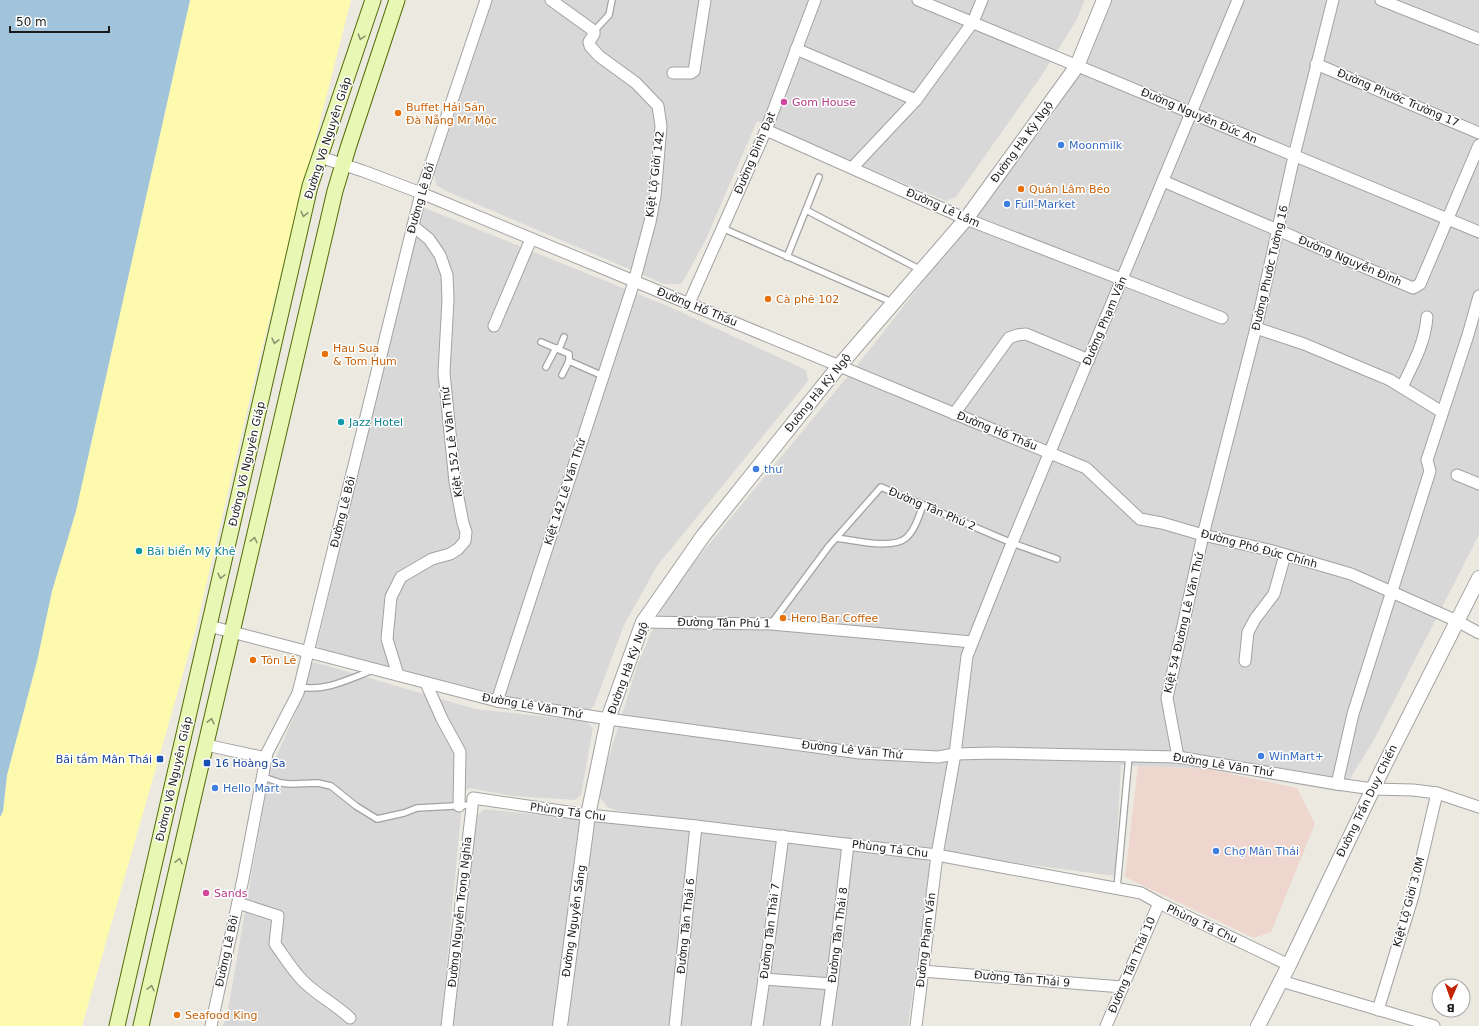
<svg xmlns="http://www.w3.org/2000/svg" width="1479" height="1026" font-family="'DejaVu Sans',sans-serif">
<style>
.residential{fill:#d9d8d8}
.commercial{fill:#eed6cf}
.sand{fill:#fdfaae}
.water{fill:#a1c4da}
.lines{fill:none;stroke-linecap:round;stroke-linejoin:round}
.service-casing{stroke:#a2a2a2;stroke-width:8}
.minor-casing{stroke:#a2a2a2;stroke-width:13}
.tertiary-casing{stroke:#a2a2a2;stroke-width:16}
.secondary-casing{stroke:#516d07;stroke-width:17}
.service{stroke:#fff;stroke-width:5.5}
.minor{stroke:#fff;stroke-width:11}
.tertiary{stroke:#fff;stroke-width:14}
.secondary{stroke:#e9f7b4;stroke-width:15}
.oneway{stroke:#8c946f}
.hotel-dot{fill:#d1479c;stroke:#fff;stroke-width:1.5}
.food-dot{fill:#e8710a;stroke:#fff;stroke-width:1.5}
.shop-dot{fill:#3f7fe0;stroke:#fff;stroke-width:1.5}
.culture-dot{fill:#0f9aa8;stroke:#fff;stroke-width:1.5}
.transit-dot{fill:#1a4fb4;stroke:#fff;stroke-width:1.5}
.labels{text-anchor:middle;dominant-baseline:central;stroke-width:3;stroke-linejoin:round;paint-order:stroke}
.street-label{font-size:11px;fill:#1b1b1b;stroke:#fff}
.hotel-label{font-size:11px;fill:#b23c85;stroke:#fff;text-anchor:start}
.food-label{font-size:11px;fill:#c56008;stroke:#fff;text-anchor:start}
.shop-label{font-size:11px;fill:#366cbe;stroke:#fff;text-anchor:start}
.culture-label{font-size:11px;fill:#0d838f;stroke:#fff;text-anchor:start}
.transit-label{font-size:11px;fill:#164399;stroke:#fff;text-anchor:end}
</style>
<rect width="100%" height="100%" fill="#eceae0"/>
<g class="residential">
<path d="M 491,0 L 1085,0 L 1076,21 L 1042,75 L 956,197 L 946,201 L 757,121 L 706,239 L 686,276 L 681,284 L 664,284 L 446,191 L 436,185 L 434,172 Z"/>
<path d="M 1112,0 L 1479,0 L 1479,535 L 1375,738 L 1342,792 L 1208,769 L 1121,765 L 1115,876 L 619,811 L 607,807 L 599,796 L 607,763 L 638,663 L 661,610 L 681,578 L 867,353 L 1052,116 L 1093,45 Z"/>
<path d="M 425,208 L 670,307 L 806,370 L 808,381 L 657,566 L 624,625 L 594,706 L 590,710 L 516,698 L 323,652 L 317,645 L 421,212 Z"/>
<path d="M 311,662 L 325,665 L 475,709 L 586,721 L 593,728 L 581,795 L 575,800 L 513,796 L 469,788 L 463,793 L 441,1026 L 223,1026 L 229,1004 L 269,773 L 296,712 L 308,668 Z"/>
<path d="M 485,809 L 723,834 L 925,858 L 930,864 L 908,1026 L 452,1026 L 476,816 Z"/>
</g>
<path class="commercial" d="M 1138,766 L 1208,769 L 1297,788 L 1315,824 L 1271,932 L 1254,938 L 1125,877 Z"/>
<path class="sand" d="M 190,0 L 351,0 L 258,364 L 196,628 L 82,1026 L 0,1026 L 0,817 L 3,811 L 7,775 L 37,661 L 52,591 L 76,510 Z"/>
<path class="water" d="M 0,0 L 190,0 L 76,511 L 52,591 L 37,661 L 7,775 L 3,811 L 0,817 Z"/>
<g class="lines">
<g class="service-casing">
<g id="service">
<path d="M 594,31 L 609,15 L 612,0"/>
<path d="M 806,210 L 921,270"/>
<path d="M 722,228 L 894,303"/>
<path d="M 787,257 L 819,177"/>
<path d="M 541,342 L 569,354 L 569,361"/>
<path d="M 559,349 L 564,337"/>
<path d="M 546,367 L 556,348"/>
<path d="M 562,375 L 569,361 L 603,376"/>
<path d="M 836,538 C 854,540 892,550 906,538 C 915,530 919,516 923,505"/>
<path d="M 771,624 L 829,546 L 881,487 L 1012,543 L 1057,559"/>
<path d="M 299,687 C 325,692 349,679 373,670"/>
<path d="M 263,777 L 281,783 L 290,784 L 318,783 L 331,786 L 356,806 L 377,819 L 404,813 L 417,808 L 472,805"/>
<path d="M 1117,888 L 1129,756"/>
</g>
</g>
<g class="minor-casing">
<g id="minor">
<path d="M 918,0 L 1479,232"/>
<path d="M 1381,0 L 1479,39"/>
<path d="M 796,49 L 916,100"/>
<path d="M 1316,64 L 1479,133"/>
<path d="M 673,73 L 691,73 L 694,71 L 705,0"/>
<path d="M 766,130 L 966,219 L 1222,318"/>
<path d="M 320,157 L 363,171 L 421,193 L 1086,468 L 1140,519 L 1162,523 L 1203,535 L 1269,550 L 1351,574 L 1457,621 L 1479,633"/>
<path d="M 852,168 L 916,100 L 973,22 L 982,0"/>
<path d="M 1163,181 L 1413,288 L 1420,284 L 1479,145"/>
<path d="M 689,303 L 766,130 L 815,0"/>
<path d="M 494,326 L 531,239"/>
<path d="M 1256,328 L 1304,344 L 1390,380 L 1442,412"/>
<path d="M 1402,387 C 1413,364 1425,343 1427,317"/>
<path d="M 954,414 L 1009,338 L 1017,335 L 1026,334 L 1089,360"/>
<path d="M 1457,475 L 1479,484"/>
<path d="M 643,622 L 771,624 L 972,642"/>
<path d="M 209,626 L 497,701 L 608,719 L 860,753 L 938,757 L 955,754 L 995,753 L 1178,757 L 1337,784 L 1373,789 L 1413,790 L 1437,793 L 1479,807"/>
<path d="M 1245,661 L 1248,632 L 1255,619 L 1274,594 L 1285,555"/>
<path d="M 398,675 L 387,639 L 391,597 L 401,577 L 432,559 L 450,554 L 458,549 L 465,541 L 466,532 L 463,523 L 455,482 L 444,373 L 448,299 L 447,275 L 440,255 L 429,239 L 413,226"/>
<path d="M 426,683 L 442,719 L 460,752 L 459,806"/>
<path d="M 497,701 L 634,282 L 650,222 L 655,196 L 661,126 L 658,106 L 636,83 L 599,56 L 590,46 L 589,42 L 594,34 L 594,31 L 551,0"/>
<path d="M 206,745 L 266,758"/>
<path d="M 1178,757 L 1167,698 L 1203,535 L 1256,328 L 1294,156 L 1333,0"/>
<path d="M 1337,784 L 1353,714 L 1430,471 L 1427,460 L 1468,335 L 1479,296"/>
<path d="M 238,903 L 278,916 L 275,944 C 284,956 292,970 303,981 C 317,995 335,1004 350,1018"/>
<path d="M 922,971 L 1122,987"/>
<path d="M 764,979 L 832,984"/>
<path d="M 1281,981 L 1434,1026"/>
<path d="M 1378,1010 L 1413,896 L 1437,793"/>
<path d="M 211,1026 L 243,879 L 267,753 L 298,693 L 421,193 L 486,0"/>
<path d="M 447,1026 L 473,798 L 588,815 L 696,826 L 937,855 L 1141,893 L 1159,903 L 1289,965"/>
<path d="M 675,1026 L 696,826"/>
<path d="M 757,1026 L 764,979 L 783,836"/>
<path d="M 826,1026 L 832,984 L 848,844"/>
<path d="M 916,1026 L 937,855 L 955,754 L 967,656 L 1012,543 L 1238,0"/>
<path d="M 1106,1026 L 1159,903"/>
</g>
</g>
<g class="tertiary-casing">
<g id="tertiary">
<path d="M 560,1026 L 588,815 L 608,719 L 643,622 L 703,536 L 839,366 L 966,219 L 1077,66 L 1104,0"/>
<path d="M 1258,1026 L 1289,965 L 1382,770 L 1479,578"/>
</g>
</g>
<g class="secondary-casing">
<g id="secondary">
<path d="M 117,1026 L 310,186 L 373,0"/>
<path d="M 141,1026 L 193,799 L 335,191 L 348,148 L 397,0"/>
</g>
</g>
<use href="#service" class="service"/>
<use href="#minor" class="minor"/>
<use href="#tertiary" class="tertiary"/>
<use href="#secondary" class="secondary"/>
</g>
<defs><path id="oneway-chevron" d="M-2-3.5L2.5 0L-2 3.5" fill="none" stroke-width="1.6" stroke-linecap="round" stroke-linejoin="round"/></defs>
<g class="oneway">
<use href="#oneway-chevron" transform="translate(361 37) rotate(108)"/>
<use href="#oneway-chevron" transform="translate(304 214) rotate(103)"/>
<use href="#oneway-chevron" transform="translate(275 341) rotate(103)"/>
<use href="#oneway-chevron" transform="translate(254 540) rotate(-77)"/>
<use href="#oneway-chevron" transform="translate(221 576) rotate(103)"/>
<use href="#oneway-chevron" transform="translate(211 721) rotate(-77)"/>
<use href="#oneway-chevron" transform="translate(179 861) rotate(-77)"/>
<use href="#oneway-chevron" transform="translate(151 988) rotate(-77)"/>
</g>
<g class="hotel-dot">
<circle cx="784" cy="102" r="4"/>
<circle cx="206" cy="893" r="4"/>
</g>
<g class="food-dot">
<circle cx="398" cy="113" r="4"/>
<circle cx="1021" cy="189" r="4"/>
<circle cx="768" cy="299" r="4"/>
<circle cx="325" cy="354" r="4"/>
<circle cx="783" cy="618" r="4"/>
<circle cx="253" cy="660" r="4"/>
<circle cx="177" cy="1015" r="4"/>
</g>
<g class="shop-dot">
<circle cx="1061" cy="145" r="4"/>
<circle cx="1007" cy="204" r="4"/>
<circle cx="756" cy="469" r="4"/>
<circle cx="1261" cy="756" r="4"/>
<circle cx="215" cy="788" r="4"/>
<circle cx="1216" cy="851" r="4"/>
</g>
<g class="culture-dot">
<circle cx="341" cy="422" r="4"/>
<circle cx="139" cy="551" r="4"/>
</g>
<g class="transit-dot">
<rect x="156" y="755" width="8" height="8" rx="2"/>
<rect x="203" y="759" width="8" height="8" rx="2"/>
</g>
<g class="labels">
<g class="street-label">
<text transform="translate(1398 98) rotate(23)">Đường Phước Trường 17</text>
<text transform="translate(1199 116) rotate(23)">Đường Nguyễn Đức An</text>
<text transform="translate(328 138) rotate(-72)">Đường Võ Nguyên Giáp</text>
<text transform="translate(1022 142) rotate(-54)">Đường Hà Kỳ Ngộ</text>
<text transform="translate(755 153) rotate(-67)">Đường Đinh Đạt</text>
<text transform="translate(655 174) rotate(-83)">Kiệt Lộ Giời 142</text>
<text transform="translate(421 198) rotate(-74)">Đường Lê Bôi</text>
<text transform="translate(943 208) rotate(24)">Đường Lê Lâm</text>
<text transform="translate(1350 261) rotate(23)">Đường Nguyễn Đình</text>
<text transform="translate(1270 268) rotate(-77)">Đường Phước Tường 16</text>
<text transform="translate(697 307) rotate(22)">Đường Hồ Thấu</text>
<text transform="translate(1105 321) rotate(-67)">Đường Phạm Vấn</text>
<text transform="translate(818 393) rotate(-51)">Đường Hà Kỳ Ngộ</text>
<text transform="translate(997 431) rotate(22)">Đường Hồ Thấu</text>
<text transform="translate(452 442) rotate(-97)">Kiệt 152 Lê Văn Thứ</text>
<text transform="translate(247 464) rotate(-77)">Đường Võ Nguyên Giáp</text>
<text transform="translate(565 492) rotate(-72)">Kiệt 142 Lê Văn Thứ</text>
<text transform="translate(932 509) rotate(23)">Đường Tân Phú 2</text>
<text transform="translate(343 512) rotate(-76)">Đường Lê Bôi</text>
<text transform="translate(1259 549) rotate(15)">Đường Phó Đức Chính</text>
<text transform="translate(724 623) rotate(1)">Đường Tân Phú 1</text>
<text transform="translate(1184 623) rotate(-77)">Kiệt 54 Đường Lê Văn Thứ</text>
<text transform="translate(628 668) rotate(-70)">Đường Hà Kỳ Ngộ</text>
<text transform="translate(532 706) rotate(10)">Đường Lê Văn Thứ</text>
<text transform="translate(852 750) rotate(6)">Đường Lê Văn Thứ</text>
<text transform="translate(1223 765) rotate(9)">Đường Lê Văn Thứ</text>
<text transform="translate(174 779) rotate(-77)">Đường Võ Nguyên Giáp</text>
<text transform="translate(1367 801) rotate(-64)">Đường Trần Duy Chiến</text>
<text transform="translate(568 812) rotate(8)">Phùng Tả Chu</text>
<text transform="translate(890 849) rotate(7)">Phùng Tả Chu</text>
<text transform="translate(1409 902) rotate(-75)">Kiệt Lộ Giời 3.0M</text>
<text transform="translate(460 912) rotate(-84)">Đường Nguyễn Trọng Nghĩa</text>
<text transform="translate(574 921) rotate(-82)">Đường Nguyễn Sáng</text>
<text transform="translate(1202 924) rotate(25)">Phùng Tả Chu</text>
<text transform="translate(686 926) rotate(-84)">Đường Tân Thái 6</text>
<text transform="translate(770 931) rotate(-83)">Đường Tân Thái 7</text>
<text transform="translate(838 935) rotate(-83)">Đường Tân Thái 8</text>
<text transform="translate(926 940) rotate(-83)">Đường Phạm Vấn</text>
<text transform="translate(227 951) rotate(-78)">Đường Lê Bôi</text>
<text transform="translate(1132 965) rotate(-67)">Đường Tân Thái 10</text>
<text transform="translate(1022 979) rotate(5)">Đường Tân Thái 9</text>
</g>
<g class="hotel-label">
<text x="792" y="102">Gom House</text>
<text x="214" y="893">Sands</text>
</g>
<g class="food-label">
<text x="406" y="107">Buffet Hải Sản<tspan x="406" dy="13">Đà Nẵng Mr Mộc</tspan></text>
<text x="1029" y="189">Quán Lâm Béo</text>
<text x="776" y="299">Cà phê 102</text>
<text x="333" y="348">Hau Sua<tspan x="333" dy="13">&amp; Tom Hum</tspan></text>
<text x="791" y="618">Hero Bar Coffee</text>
<text x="261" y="660">Tôn Lê</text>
<text x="185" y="1015">Seafood King</text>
</g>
<g class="shop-label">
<text x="1069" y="145">Moonmilk</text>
<text x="1015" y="204">Full-Market</text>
<text x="764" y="469">thư</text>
<text x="1269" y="756">WinMart+</text>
<text x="223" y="788">Hello Mart</text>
<text x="1224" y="851">Chợ Mân Thái</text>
</g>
<g class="culture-label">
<text x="349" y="422">Jazz Hotel</text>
<text x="147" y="551">Bãi biển Mỹ Khê</text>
</g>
<g class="transit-label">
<text x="152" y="759">Bãi tắm Mân Thái</text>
<text x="215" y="763" text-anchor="start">16 Hoàng Sa</text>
</g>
</g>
<g transform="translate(1451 998) rotate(182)"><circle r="19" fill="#ffffff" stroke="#a4a4a4"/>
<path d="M0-3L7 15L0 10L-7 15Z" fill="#c12405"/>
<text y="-6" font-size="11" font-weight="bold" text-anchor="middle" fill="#1b1b1b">B</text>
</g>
<path d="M10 26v6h99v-6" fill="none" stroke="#1b1b1b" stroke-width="2"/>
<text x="16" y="26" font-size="12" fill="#1b1b1b" stroke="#ffffff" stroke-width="3" paint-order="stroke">50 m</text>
</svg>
